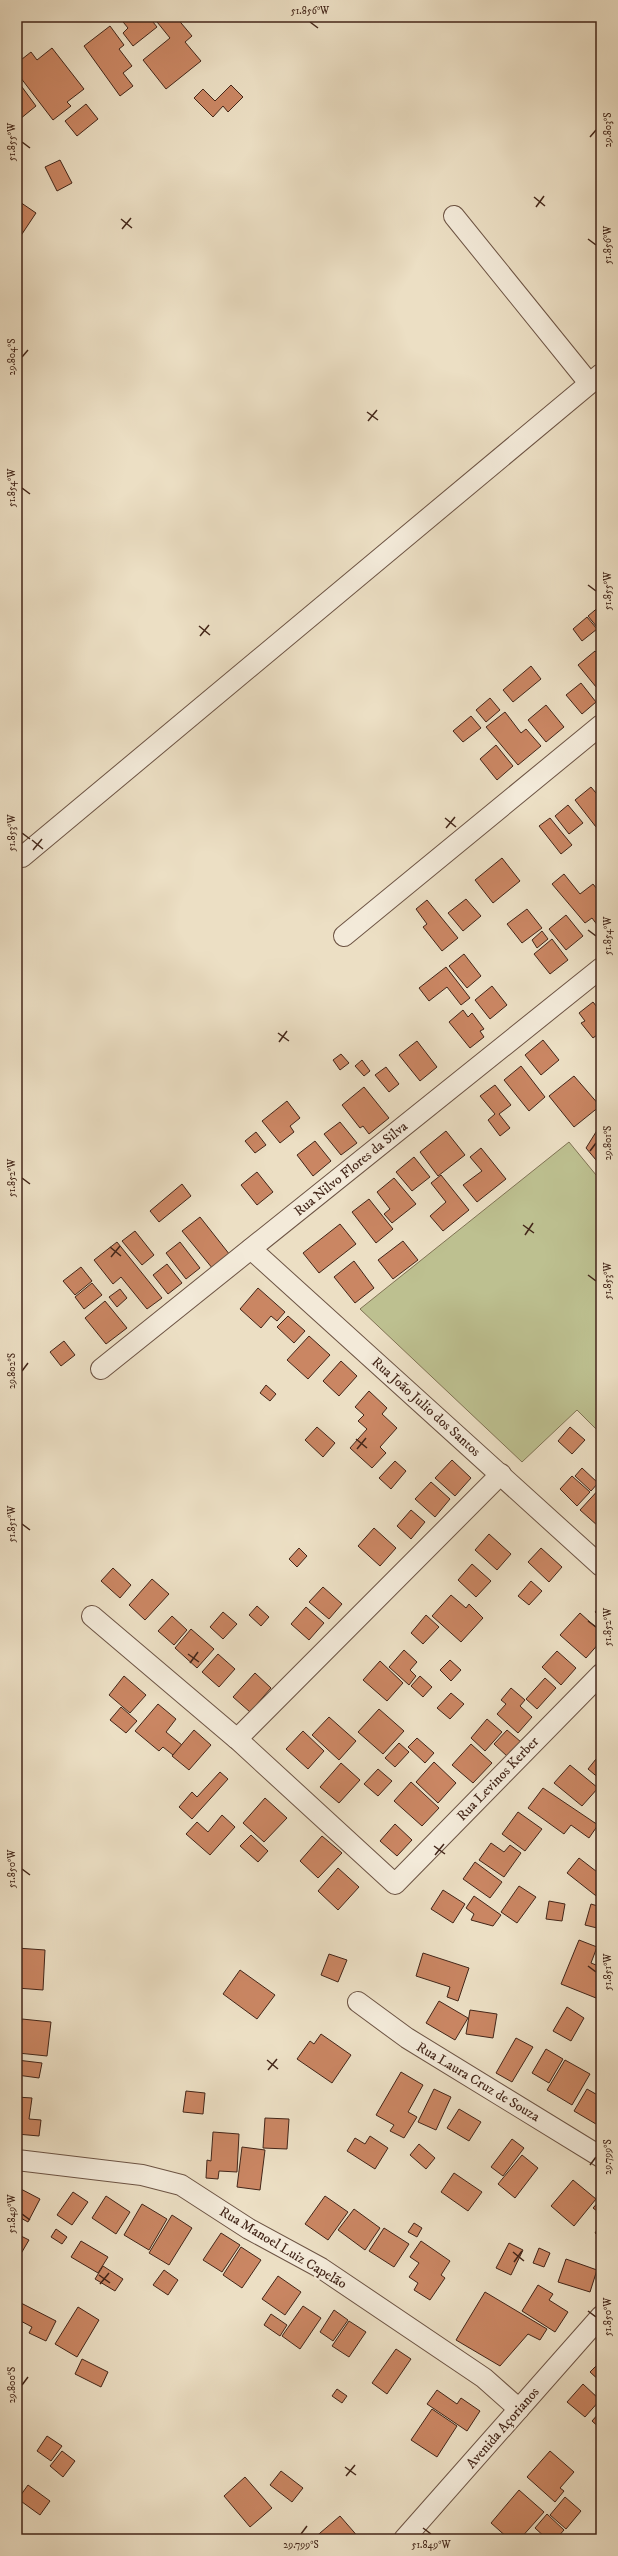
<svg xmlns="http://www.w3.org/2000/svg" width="618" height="2556" font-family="'IM FELL DW Pica',serif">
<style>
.green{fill:#bdc090;stroke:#807354}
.building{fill:#ca8663;stroke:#432619}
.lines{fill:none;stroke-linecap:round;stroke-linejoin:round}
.minor-casing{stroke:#6d5444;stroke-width:22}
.minor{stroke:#f3ead9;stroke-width:20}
.ticks{fill:none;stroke:#432619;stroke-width:1.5}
.labels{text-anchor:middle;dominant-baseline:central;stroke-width:3.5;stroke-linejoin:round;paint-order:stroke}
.street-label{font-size:14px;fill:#432619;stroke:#f3ead9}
.neatline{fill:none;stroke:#432619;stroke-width:1.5}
.ticks-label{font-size:10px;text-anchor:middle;fill:#432619}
</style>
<rect width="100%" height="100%" fill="#ecdfc4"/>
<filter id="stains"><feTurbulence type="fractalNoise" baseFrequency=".005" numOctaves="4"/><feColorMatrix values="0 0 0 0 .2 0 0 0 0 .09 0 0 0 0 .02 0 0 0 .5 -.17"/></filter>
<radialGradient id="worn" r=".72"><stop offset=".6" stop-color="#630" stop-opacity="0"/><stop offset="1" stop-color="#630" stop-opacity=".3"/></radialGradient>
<path class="green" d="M 569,1142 L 601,1181 L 601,1434 L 577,1410 L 522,1462 L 360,1309 Z"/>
<g class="building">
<path d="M 119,17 L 149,17 L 157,27 L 133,46 L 123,33 L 128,28 Z"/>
<path d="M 153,17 L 176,17 L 192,36 L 185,42 L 201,61 L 166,89 L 143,60 L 170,38 Z"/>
<path d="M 110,26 L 124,45 L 119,49 L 132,66 L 123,73 L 133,86 L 120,96 L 84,46 Z"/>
<path d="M 52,48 L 84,89 L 67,102 L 71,106 L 53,120 L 17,73 L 17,63 L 31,52 L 37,60 Z"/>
<path d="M 19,83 L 36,106 L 20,119 L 17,115 Z"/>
<path d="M 231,85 L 243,97 L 228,112 L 223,106 L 213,117 L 194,98 L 203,89 L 215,101 Z"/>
<path d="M 86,104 L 98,119 L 77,136 L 65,121 Z"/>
<path d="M 60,160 L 72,183 L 57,191 L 45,167 Z"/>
<path d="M 17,200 L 36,213 L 20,237 L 17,235 Z"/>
<path d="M 601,605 L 601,632 L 588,616 Z"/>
<path d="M 587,617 L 597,629 L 582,641 L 573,629 Z"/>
<path d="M 595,651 L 601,658 L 601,693 L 578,665 Z"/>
<path d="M 531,666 L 541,679 L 513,702 L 503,690 Z"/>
<path d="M 581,683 L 596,702 L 582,714 L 566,695 Z"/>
<path d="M 490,698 L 500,710 L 486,722 L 476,710 Z"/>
<path d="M 546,705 L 564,727 L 546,742 L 528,720 Z"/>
<path d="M 505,712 L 521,733 L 526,729 L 541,746 L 518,765 L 486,727 Z"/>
<path d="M 471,716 L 481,728 L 463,742 L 453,731 Z"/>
<path d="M 496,745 L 513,766 L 497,780 L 480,759 Z"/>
<path d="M 591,787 L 601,799 L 601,823 L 596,827 L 575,800 Z"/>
<path d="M 568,805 L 583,823 L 569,834 L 555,816 Z"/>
<path d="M 550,818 L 572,845 L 561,854 L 539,826 Z"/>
<path d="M 502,858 L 520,881 L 493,903 L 475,880 Z"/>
<path d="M 564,874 L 580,894 L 593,884 L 601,894 L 601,923 L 598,926 L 592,918 L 585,923 L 552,884 Z"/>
<path d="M 466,899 L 481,916 L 463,931 L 448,913 Z"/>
<path d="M 427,900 L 458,938 L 442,951 L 423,927 L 427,924 L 416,909 Z"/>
<path d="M 527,909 L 542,928 L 522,943 L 507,924 Z"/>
<path d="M 566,915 L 583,936 L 566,950 L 549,929 Z"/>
<path d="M 542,931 L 548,939 L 537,948 L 532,940 Z"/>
<path d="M 552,939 L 568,960 L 550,974 L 534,954 Z"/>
<path d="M 464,954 L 481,976 L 467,988 L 449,966 Z"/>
<path d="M 446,967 L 470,998 L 461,1005 L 447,987 L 429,1001 L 419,988 Z"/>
<path d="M 492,986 L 507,1005 L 490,1019 L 475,1000 Z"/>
<path d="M 593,1002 L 601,1012 L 601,1032 L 593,1038 L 581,1023 L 585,1021 L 579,1013 Z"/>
<path d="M 463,1010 L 468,1017 L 472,1013 L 484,1029 L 480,1031 L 484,1037 L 470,1048 L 449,1022 Z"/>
<path d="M 543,1040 L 559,1060 L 541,1075 L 525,1055 Z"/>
<path d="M 417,1041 L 437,1067 L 420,1081 L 399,1055 Z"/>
<path d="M 341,1054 L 349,1063 L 340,1070 L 333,1060 Z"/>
<path d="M 362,1060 L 370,1071 L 364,1076 L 355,1066 Z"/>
<path d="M 521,1066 L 545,1097 L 529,1111 L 504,1080 Z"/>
<path d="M 386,1067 L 399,1084 L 389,1092 L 375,1075 Z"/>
<path d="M 574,1076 L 600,1106 L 574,1127 L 549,1096 Z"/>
<path d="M 495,1085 L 511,1105 L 499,1114 L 510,1128 L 500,1136 L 488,1120 L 495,1114 L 480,1096 Z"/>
<path d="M 364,1087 L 389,1118 L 369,1134 L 363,1126 L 360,1128 L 342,1105 Z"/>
<path d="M 287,1101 L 300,1118 L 290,1126 L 294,1132 L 280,1143 L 262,1121 Z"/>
<path d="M 340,1122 L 357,1143 L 341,1155 L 324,1134 Z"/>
<path d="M 601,1124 L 601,1166 L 586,1148 Z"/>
<path d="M 446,1131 L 465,1155 L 438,1176 L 420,1152 Z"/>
<path d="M 256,1132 L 266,1145 L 255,1153 L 245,1141 Z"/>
<path d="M 315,1141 L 331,1161 L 313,1176 L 297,1155 Z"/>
<path d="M 481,1148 L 506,1179 L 477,1202 L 463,1185 L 482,1171 L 470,1157 Z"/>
<path d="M 414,1157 L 430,1177 L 412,1191 L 396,1172 Z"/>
<path d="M 257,1172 L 273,1192 L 257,1205 L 241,1185 Z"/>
<path d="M 441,1175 L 469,1210 L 443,1231 L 430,1216 L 446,1202 L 431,1183 Z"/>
<path d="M 394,1178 L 416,1204 L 392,1223 L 384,1214 L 390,1209 L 377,1192 Z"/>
<path d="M 182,1184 L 191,1196 L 159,1222 L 150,1211 Z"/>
<path d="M 369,1199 L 393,1229 L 376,1243 L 352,1212 Z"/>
<path d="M 200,1217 L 230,1255 L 213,1269 L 182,1231 Z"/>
<path d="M 340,1224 L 356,1244 L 319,1273 L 303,1253 Z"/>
<path d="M 135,1231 L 154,1255 L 142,1265 L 122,1241 Z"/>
<path d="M 403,1241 L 418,1260 L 393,1279 L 378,1260 Z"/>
<path d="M 117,1242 L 162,1298 L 147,1309 L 121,1277 L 113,1284 L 94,1260 Z"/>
<path d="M 180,1242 L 200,1268 L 186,1279 L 166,1253 Z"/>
<path d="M 354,1261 L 374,1288 L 355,1303 L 334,1277 Z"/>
<path d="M 167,1264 L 182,1283 L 168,1294 L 153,1275 Z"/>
<path d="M 81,1267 L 92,1281 L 75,1295 L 63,1281 Z"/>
<path d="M 92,1283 L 102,1295 L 84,1309 L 75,1297 Z"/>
<path d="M 258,1288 L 285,1312 L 277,1321 L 271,1316 L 261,1328 L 240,1309 Z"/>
<path d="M 120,1289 L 127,1298 L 117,1307 L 109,1297 Z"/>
<path d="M 105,1301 L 127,1328 L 106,1344 L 85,1318 Z"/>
<path d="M 288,1316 L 305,1331 L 294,1343 L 277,1327 Z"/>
<path d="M 309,1336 L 330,1355 L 308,1379 L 287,1360 Z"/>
<path d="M 64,1341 L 75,1355 L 61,1366 L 50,1352 Z"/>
<path d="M 341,1361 L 357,1376 L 339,1396 L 323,1381 Z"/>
<path d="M 266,1385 L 276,1394 L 270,1401 L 260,1393 Z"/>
<path d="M 369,1391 L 387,1408 L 382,1414 L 397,1428 L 380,1447 L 386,1453 L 372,1468 L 350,1448 L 367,1429 L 358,1421 L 364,1415 L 355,1407 Z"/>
<path d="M 317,1427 L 335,1443 L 323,1457 L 305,1440 Z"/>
<path d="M 570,1427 L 585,1440 L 572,1454 L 558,1441 Z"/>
<path d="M 452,1460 L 471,1478 L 455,1496 L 435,1478 Z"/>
<path d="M 395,1461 L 406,1471 L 391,1489 L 379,1478 Z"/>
<path d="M 582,1468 L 598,1483 L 591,1491 L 575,1476 Z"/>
<path d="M 572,1476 L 590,1492 L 577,1506 L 560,1489 Z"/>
<path d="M 431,1482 L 450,1499 L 435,1517 L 415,1499 Z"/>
<path d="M 601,1487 L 601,1523 L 598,1526 L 580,1510 Z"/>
<path d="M 411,1510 L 425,1522 L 411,1539 L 397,1526 Z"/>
<path d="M 374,1528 L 396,1548 L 380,1566 L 358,1546 Z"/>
<path d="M 489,1534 L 511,1554 L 497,1570 L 475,1550 Z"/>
<path d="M 299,1548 L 307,1556 L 297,1567 L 289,1559 Z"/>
<path d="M 541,1548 L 562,1567 L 549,1582 L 528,1562 Z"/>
<path d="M 472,1564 L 491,1581 L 476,1597 L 458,1580 Z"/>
<path d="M 113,1568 L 131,1585 L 120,1598 L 101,1581 Z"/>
<path d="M 152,1579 L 169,1594 L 145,1620 L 129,1605 Z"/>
<path d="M 531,1581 L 542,1591 L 529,1605 L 518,1596 Z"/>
<path d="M 323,1587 L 342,1604 L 329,1619 L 309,1602 Z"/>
<path d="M 451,1595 L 466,1608 L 469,1604 L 483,1618 L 461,1642 L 432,1616 Z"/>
<path d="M 601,1605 L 601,1618 L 595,1612 Z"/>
<path d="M 257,1606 L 269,1617 L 261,1626 L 249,1615 Z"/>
<path d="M 306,1607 L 324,1623 L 309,1640 L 291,1624 Z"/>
<path d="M 223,1612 L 237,1624 L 223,1639 L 210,1627 Z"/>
<path d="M 580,1613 L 601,1632 L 601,1641 L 586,1658 L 560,1635 Z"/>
<path d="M 426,1615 L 439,1627 L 423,1644 L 411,1633 Z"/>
<path d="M 172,1616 L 187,1630 L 174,1645 L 158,1631 Z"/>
<path d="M 191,1629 L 214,1649 L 197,1668 L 175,1648 Z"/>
<path d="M 404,1650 L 417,1662 L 410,1670 L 416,1676 L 409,1685 L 389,1667 Z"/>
<path d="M 557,1651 L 576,1668 L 561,1685 L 542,1667 Z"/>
<path d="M 218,1654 L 235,1669 L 219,1687 L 202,1672 Z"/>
<path d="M 450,1660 L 461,1670 L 451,1681 L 440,1670 Z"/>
<path d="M 380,1661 L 403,1683 L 387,1701 L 363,1680 Z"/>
<path d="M 255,1673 L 271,1688 L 250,1712 L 233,1697 Z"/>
<path d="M 124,1676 L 146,1695 L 130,1713 L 109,1695 Z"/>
<path d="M 420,1676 L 432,1687 L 423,1697 L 411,1686 Z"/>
<path d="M 545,1678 L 556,1688 L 537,1709 L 526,1699 Z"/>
<path d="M 511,1688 L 525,1700 L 520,1706 L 532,1717 L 518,1733 L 497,1714 L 506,1704 L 501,1700 Z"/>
<path d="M 451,1693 L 464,1704 L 450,1719 L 437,1708 Z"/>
<path d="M 158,1704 L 176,1719 L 166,1732 L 182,1745 L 173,1755 L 163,1747 L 159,1751 L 135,1731 Z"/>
<path d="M 121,1707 L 137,1721 L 126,1733 L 110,1720 Z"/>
<path d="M 379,1709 L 404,1731 L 383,1754 L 358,1732 Z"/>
<path d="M 329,1717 L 356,1741 L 339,1760 L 312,1735 Z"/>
<path d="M 487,1719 L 502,1732 L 485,1751 L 471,1738 Z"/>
<path d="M 194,1730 L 211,1745 L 189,1770 L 172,1756 Z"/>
<path d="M 507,1730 L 521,1742 L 508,1757 L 494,1744 Z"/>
<path d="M 303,1731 L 324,1751 L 308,1769 L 286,1749 Z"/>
<path d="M 417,1738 L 434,1753 L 425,1763 L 408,1747 Z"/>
<path d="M 399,1743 L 409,1752 L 395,1767 L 385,1758 Z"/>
<path d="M 471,1744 L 492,1763 L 473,1783 L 452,1765 Z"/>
<path d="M 596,1759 L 601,1763 L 601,1780 L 588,1769 Z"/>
<path d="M 434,1762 L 456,1783 L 438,1803 L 416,1782 Z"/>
<path d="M 341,1763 L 360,1780 L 339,1803 L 320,1787 Z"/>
<path d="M 570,1765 L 598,1788 L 582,1806 L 554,1783 Z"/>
<path d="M 378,1769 L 392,1781 L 378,1796 L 364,1784 Z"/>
<path d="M 220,1772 L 228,1779 L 192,1819 L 179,1807 L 192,1792 L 197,1797 Z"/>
<path d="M 411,1782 L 439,1808 L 422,1826 L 394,1801 Z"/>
<path d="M 543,1788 L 598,1825 L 589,1838 L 571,1825 L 564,1834 L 528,1808 Z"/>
<path d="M 265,1798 L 287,1818 L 264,1842 L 243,1823 Z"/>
<path d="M 518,1812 L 542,1829 L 525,1851 L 502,1834 Z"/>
<path d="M 222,1815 L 235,1827 L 210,1855 L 186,1834 L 197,1822 L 208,1832 Z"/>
<path d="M 395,1824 L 412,1840 L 397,1856 L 380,1841 Z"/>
<path d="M 251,1835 L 268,1851 L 258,1862 L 240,1846 Z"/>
<path d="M 322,1836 L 342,1853 L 318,1878 L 300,1861 Z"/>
<path d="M 491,1843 L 504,1852 L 510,1845 L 521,1853 L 504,1877 L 479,1860 Z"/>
<path d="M 579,1858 L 601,1875 L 600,1899 L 567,1873 Z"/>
<path d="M 475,1862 L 502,1882 L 490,1898 L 463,1879 Z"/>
<path d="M 338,1868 L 359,1887 L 338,1910 L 318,1891 Z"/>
<path d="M 519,1886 L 536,1897 L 517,1923 L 501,1912 Z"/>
<path d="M 443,1890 L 465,1904 L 453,1923 L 431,1909 Z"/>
<path d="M 474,1896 L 501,1915 L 493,1926 L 471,1920 L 474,1914 L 466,1908 Z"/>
<path d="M 549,1901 L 565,1904 L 562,1921 L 546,1919 Z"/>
<path d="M 591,1904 L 601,1907 L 601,1929 L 585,1925 Z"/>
<path d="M 579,1940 L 597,1947 L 591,1963 L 601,1967 L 601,1986 L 596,1998 L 561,1984 Z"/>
<path d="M 17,1948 L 45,1950 L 43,1990 L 17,1988 Z"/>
<path d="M 423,1953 L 469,1968 L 458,2001 L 447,1997 L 450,1987 L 416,1976 Z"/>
<path d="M 329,1954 L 347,1960 L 338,1982 L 321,1975 Z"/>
<path d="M 240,1970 L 275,1995 L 257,2019 L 223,1994 Z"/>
<path d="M 439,2001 L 468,2018 L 455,2040 L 426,2023 Z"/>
<path d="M 567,2007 L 584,2018 L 571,2041 L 553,2031 Z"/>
<path d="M 470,2010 L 497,2014 L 493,2038 L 466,2034 Z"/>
<path d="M 22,2019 L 51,2022 L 47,2056 L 18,2053 Z"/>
<path d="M 321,2034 L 351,2055 L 332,2083 L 297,2059 L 310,2041 L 314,2044 Z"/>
<path d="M 516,2038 L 533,2047 L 512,2082 L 496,2073 Z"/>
<path d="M 546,2049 L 563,2059 L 549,2083 L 532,2073 Z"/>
<path d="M 17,2060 L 42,2063 L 39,2078 L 17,2075 Z"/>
<path d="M 565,2060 L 590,2074 L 572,2105 L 547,2090 Z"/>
<path d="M 401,2072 L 423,2085 L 408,2112 L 417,2117 L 404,2138 L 390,2131 L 394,2125 L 376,2115 Z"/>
<path d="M 434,2089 L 451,2097 L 436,2130 L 418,2122 Z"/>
<path d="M 587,2089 L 601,2097 L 601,2127 L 574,2111 Z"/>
<path d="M 186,2091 L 205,2093 L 203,2114 L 183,2112 Z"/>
<path d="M 17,2097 L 32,2098 L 29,2119 L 41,2120 L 39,2136 L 17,2134 Z"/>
<path d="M 459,2109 L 481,2122 L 469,2141 L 447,2128 Z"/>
<path d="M 265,2118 L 289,2119 L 287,2149 L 263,2148 Z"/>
<path d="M 213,2132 L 239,2134 L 237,2172 L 219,2171 L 218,2179 L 206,2178 L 207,2160 L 211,2161 Z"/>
<path d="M 370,2136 L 388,2148 L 375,2169 L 347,2151 L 355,2138 L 365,2144 Z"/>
<path d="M 512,2139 L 524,2148 L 503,2176 L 491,2167 Z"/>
<path d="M 419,2144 L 435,2158 L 426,2169 L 410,2155 Z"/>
<path d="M 242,2147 L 265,2150 L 260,2190 L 237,2187 Z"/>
<path d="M 522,2155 L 538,2168 L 515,2198 L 498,2184 Z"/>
<path d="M 454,2173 L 482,2192 L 468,2211 L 441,2192 Z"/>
<path d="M 573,2180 L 596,2199 L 574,2226 L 551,2206 Z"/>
<path d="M 17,2187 L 40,2199 L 28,2222 L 17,2216 Z"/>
<path d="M 73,2192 L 88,2202 L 72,2225 L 57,2215 Z"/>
<path d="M 106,2196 L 130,2212 L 116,2234 L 92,2218 Z"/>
<path d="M 325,2196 L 348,2212 L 328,2240 L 305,2224 Z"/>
<path d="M 601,2199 L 601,2214 L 593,2208 Z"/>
<path d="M 142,2204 L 167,2219 L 149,2250 L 124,2235 Z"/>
<path d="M 354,2209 L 380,2228 L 365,2250 L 338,2230 Z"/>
<path d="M 172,2215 L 192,2228 L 169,2265 L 149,2253 Z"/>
<path d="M 414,2223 L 422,2228 L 417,2237 L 408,2232 Z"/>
<path d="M 601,2224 L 601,2238 L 595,2233 Z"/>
<path d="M 384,2228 L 409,2244 L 394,2267 L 369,2251 Z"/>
<path d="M 56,2229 L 67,2237 L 62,2244 L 51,2237 Z"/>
<path d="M 221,2233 L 240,2245 L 222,2272 L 203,2260 Z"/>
<path d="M 17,2234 L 29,2240 L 19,2257 L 17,2256 Z"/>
<path d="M 81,2241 L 108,2257 L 98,2273 L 71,2257 Z"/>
<path d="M 421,2241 L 450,2261 L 441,2275 L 445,2278 L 430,2300 L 414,2290 L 418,2283 L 409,2277 L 419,2263 L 410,2257 Z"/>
<path d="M 509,2243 L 523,2250 L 511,2275 L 496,2268 Z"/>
<path d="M 241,2247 L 261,2260 L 242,2288 L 223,2275 Z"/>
<path d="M 539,2248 L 550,2253 L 544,2267 L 533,2263 Z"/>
<path d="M 566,2259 L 597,2270 L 590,2292 L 558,2282 Z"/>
<path d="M 103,2266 L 123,2279 L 115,2291 L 95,2279 Z"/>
<path d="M 164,2270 L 178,2280 L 168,2295 L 153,2285 Z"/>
<path d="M 278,2276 L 301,2292 L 285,2315 L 262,2299 Z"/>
<path d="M 538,2285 L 553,2294 L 549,2300 L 568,2312 L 555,2332 L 522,2311 Z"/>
<path d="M 485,2292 L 547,2329 L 540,2340 L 528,2334 L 500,2366 L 456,2340 Z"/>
<path d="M 19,2302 L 56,2321 L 46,2341 L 29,2333 L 32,2327 L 17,2319 Z"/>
<path d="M 303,2306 L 321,2318 L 300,2349 L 282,2336 Z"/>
<path d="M 78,2307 L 99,2320 L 77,2357 L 55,2344 Z"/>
<path d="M 334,2310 L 348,2320 L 333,2341 L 320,2332 Z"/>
<path d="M 271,2314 L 287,2325 L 280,2336 L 264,2325 Z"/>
<path d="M 349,2321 L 366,2332 L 349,2357 L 332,2346 Z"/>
<path d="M 396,2349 L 411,2359 L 387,2394 L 372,2383 Z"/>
<path d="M 82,2359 L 108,2372 L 101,2387 L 75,2374 Z"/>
<path d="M 596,2366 L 601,2370 L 601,2382 L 590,2372 Z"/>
<path d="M 583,2384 L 600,2400 L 585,2417 L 567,2402 Z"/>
<path d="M 337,2389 L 347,2396 L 342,2403 L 332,2396 Z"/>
<path d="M 437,2390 L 457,2404 L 461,2398 L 480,2411 L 467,2431 L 427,2404 Z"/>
<path d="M 432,2409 L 457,2426 L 437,2457 L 411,2440 Z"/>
<path d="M 600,2412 L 601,2413 L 601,2429 L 592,2421 Z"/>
<path d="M 47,2436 L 62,2446 L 51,2461 L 37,2451 Z"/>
<path d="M 62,2451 L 75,2461 L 63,2477 L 50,2466 Z"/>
<path d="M 550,2451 L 574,2472 L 560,2488 L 564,2491 L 555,2502 L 527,2477 Z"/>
<path d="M 281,2471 L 303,2488 L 292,2502 L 270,2485 Z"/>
<path d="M 245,2477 L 272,2508 L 250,2527 L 224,2496 Z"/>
<path d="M 28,2485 L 50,2501 L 40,2515 L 18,2499 Z"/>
<path d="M 519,2490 L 544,2512 L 520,2539 L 509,2539 L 491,2523 Z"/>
<path d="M 565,2497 L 581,2511 L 566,2529 L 550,2515 Z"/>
<path d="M 547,2514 L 564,2530 L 556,2539 L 547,2539 L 535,2528 Z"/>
<path d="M 340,2516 L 360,2539 L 313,2539 Z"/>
</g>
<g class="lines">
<g class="minor-casing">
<g id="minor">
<path d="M 454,216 L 589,383"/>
<path d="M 22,857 L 601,374"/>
<path d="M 344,936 L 601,725"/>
<path d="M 251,1249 L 601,1566"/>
<path d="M 101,1369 L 601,968"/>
<path d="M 92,1616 L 237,1739 L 395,1884 L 601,1674"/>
<path d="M 237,1739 L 501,1474"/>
<path d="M 358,2002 L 407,2038 L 601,2157"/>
<path d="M 17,2160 L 142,2175 L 181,2185 L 249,2229 L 321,2268 L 484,2378 L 519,2409"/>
<path d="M 404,2539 L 601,2316"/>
</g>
</g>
<use href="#minor" class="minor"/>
</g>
<path class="ticks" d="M 310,22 L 318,28M 590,137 L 596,130M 22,142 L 30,148M 534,197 L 545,206M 536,207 L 544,196M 121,219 L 132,228M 122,229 L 131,218M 588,239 L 596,245M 22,357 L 28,350M 367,412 L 378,420M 368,421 L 377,410M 22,488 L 30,494M 588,585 L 596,591M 199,626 L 210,635M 200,636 L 209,625M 445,818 L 456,827M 446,828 L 455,817M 22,833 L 30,839M 32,840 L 43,849M 33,850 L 42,839M 588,930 L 596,936M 278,1033 L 289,1041M 279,1042 L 287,1031M 590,1151 L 596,1143M 22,1178 L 30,1184M 523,1225 L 534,1233M 525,1235 L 533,1223M 110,1247 L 121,1256M 111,1257 L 120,1246M 588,1275 L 596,1281M 22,1371 L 28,1363M 356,1439 L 367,1448M 357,1449 L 366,1438M 22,1524 L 30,1530M 588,1621 L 596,1627M 188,1654 L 199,1662M 190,1663 L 198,1652M 434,1846 L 445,1854M 435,1855 L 444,1844M 22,1869 L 30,1875M 588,1966 L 596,1972M 267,2060 L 278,2069M 268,2070 L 277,2059M 590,2165 L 596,2157M 22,2214 L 30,2220M 513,2252 L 524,2261M 514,2262 L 522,2251M 99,2275 L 110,2283M 100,2284 L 109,2273M 588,2311 L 596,2317M 22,2385 L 28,2377M 345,2467 L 356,2475M 346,2476 L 355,2465M 423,2528 L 431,2534M 301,2534 L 307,2526"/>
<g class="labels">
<g class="street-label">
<text transform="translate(351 1169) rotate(-39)">Rua Nilvo Flores da Silva</text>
<text transform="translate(426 1407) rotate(42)">Rua João Julio dos Santos</text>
<text transform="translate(498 1779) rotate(-46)">Rua Levinos Kerber</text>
<text transform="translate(478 2082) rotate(31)">Rua Laura Cruz de Souza</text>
<text transform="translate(283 2248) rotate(31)">Rua Manoel Luiz Capelão</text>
<text transform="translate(503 2428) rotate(-49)">Avenida Açorianos</text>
</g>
</g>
<rect width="618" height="2556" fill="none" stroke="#ecdfc4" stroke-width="44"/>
<rect x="22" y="22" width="574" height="2512" class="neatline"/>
<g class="ticks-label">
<text x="310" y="14">51.856°W</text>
<text transform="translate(607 130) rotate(-90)" y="4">29.803°S</text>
<text transform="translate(11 142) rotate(-90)" y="4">51.855°W</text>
<text transform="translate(607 245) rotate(-90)" y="4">51.856°W</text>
<text transform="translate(11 357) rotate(-90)" y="4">29.804°S</text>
<text transform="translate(11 488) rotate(-90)" y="4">51.854°W</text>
<text transform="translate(607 591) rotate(-90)" y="4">51.855°W</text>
<text transform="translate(11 833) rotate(-90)" y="4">51.853°W</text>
<text transform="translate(607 936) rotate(-90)" y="4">51.854°W</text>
<text transform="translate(607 1143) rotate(-90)" y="4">29.801°S</text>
<text transform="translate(11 1178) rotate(-90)" y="4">51.852°W</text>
<text transform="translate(607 1281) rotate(-90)" y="4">51.853°W</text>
<text transform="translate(11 1371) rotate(-90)" y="4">29.802°S</text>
<text transform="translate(11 1524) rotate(-90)" y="4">51.851°W</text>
<text transform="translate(607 1627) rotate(-90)" y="4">51.852°W</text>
<text transform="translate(11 1869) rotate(-90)" y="4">51.850°W</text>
<text transform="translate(607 1972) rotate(-90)" y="4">51.851°W</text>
<text transform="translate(607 2157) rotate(-90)" y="4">29.799°S</text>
<text transform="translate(11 2214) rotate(-90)" y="4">51.849°W</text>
<text transform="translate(607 2317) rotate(-90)" y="4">51.850°W</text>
<text transform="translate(11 2385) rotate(-90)" y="4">29.800°S</text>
<text x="301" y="2548">29.799°S</text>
<text x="431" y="2548">51.849°W</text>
</g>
<rect width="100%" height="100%" filter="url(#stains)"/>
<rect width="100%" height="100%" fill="url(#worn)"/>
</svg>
